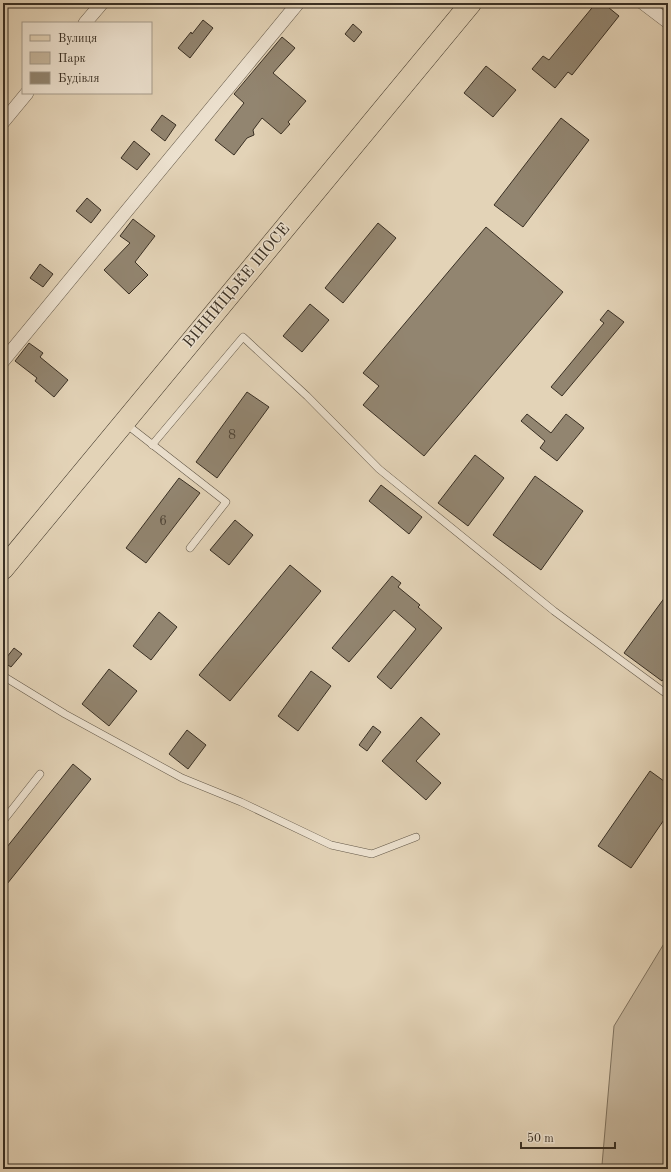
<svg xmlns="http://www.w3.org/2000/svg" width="671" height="1172" font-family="'Old Standard TT',serif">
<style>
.green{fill:#c6b79e;stroke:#807461}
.building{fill:#928570;stroke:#3a3024}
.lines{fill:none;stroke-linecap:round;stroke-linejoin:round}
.service-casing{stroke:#645949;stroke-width:8}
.minor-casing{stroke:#645949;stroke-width:14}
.primary-casing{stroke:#3a3024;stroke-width:22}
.service{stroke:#ede2d0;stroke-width:7}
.minor{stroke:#ede2d0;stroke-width:13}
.primary{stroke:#e3d3b7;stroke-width:21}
.labels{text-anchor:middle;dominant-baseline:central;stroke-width:3;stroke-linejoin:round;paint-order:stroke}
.number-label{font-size:14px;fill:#504537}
.street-label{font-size:16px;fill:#3a3024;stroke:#ede2d0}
</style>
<rect width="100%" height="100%" fill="#e3d3b7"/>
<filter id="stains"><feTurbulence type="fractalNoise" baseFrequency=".005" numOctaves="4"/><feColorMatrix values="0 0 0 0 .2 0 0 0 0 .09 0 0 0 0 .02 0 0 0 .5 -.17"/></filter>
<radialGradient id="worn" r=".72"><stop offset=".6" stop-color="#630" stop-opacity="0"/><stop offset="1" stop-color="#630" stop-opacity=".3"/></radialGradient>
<path class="green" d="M 668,937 L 668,1169 L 607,1169 L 602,1165 L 614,1026 Z"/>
<g class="building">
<path d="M 596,3 L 603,3 L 619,16 L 572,75 L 568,72 L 555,88 L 532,69 L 543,56 L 549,60 Z"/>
<path d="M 203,20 L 213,28 L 190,58 L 178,48 L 191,32 L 192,34 Z"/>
<path d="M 353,24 L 362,32 L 354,42 L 345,34 Z"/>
<path d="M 282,37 L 295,48 L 273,73 L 306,101 L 288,122 L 290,124 L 281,134 L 262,118 L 253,130 L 254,135 L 247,138 L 234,155 L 215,140 L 244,103 L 234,94 Z"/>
<path d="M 486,66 L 516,90 L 493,117 L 464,93 Z"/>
<path d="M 162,115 L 176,125 L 165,141 L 151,130 Z"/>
<path d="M 561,118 L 589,140 L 523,227 L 494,205 Z"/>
<path d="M 134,141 L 150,154 L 137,170 L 121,158 Z"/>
<path d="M 87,198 L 101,210 L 91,223 L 76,211 Z"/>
<path d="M 133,219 L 155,236 L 135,262 L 148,275 L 129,294 L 104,270 L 130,243 L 120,236 Z"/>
<path d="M 378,223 L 396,238 L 343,303 L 325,288 Z"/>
<path d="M 486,227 L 563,292 L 424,456 L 363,405 L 379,386 L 363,373 Z"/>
<path d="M 40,264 L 53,274 L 43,287 L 30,278 Z"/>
<path d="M 310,304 L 329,320 L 302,352 L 283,336 Z"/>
<path d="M 608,310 L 624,322 L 562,396 L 551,387 L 604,323 L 600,320 Z"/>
<path d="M 29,343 L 43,353 L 40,357 L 68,380 L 54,397 L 35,381 L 37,378 L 15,361 Z"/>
<path d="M 247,392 L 269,407 L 217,478 L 196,462 Z"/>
<path d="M 527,414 L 551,433 L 566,414 L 584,428 L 557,461 L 540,448 L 545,441 L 521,421 Z"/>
<path d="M 475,455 L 504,478 L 468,526 L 438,503 Z"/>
<path d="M 535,476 L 583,511 L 541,570 L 493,535 Z"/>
<path d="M 179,478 L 200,493 L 146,563 L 126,548 Z"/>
<path d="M 381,485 L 422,517 L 409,534 L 369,501 Z"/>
<path d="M 235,520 L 253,535 L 229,565 L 210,550 Z"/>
<path d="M 290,565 L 321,591 L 230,701 L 199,675 Z"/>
<path d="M 392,576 L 401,583 L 398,587 L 420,605 L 418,607 L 442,628 L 391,689 L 377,677 L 416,629 L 394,610 L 349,662 L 332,648 Z"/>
<path d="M 668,593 L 668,673 L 662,681 L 624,653 Z"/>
<path d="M 159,612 L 177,627 L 151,660 L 133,646 Z"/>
<path d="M 14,648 L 22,654 L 11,667 L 3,662 Z"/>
<path d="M 109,669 L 137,691 L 109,726 L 82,704 Z"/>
<path d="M 311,671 L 331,686 L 298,731 L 278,716 Z"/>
<path d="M 421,717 L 440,734 L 416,761 L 441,783 L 426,800 L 382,761 Z"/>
<path d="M 373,726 L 381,732 L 367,751 L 359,745 Z"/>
<path d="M 187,730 L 206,745 L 188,769 L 169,754 Z"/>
<path d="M 73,764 L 91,779 L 3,889 L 3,852 Z"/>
<path d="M 650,771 L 668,784 L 668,814 L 631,868 L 598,846 Z"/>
</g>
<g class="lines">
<g class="service-casing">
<g id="service">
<path d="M 126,424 L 226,502 L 190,548"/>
<path d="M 152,445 L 243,337 L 307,396 L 379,469 L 554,611 L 668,695"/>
<path d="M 3,676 L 65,714 L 182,778 L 241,802 L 331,845 L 372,854 L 416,837"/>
<path d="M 3,821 L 40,774"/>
</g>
</g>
<g class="minor-casing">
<g id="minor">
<path d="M 643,3 L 668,22"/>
<path d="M 85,23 L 102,3"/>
<path d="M 3,122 L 27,93"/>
<path d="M 3,361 L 298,3"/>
</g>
</g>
<g class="primary-casing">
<path id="primary" d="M 3,569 L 471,3"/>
</g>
<use href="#service" class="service"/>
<use href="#minor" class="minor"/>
<use href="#primary" class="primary"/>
</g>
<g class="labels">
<g class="number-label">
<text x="232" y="435">8</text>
<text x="163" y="521">6</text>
</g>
<g class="street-label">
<text transform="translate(237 286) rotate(-50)">ВІННИЦЬКЕ ШОСЕ</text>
</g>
</g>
<rect width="671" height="1172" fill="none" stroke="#e3d3b7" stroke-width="16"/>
<rect x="4" y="4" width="663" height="1164" fill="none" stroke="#3a3024" stroke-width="2"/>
<rect x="8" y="8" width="655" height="1156" fill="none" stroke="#3a3024"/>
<rect x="22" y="22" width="130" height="72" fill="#ede2d0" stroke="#a59b8b"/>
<rect x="30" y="35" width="20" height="6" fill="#e3d3b7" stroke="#a59b8b"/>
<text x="58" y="42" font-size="12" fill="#3a3024">Вулиця</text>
<rect x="30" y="52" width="20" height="12" fill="#c6b79e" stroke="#a59b8b"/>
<text x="58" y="62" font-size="12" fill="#3a3024">Парк</text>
<rect x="30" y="72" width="20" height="12" fill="#928570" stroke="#a59b8b"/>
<text x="58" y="82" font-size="12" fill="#3a3024">Будівля</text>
<path d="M521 1142v6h94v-6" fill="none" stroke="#3a3024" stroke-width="2"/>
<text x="527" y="1142" font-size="12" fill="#3a3024" stroke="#ede2d0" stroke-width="3" paint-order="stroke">50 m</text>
<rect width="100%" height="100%" filter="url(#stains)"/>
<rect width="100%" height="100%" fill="url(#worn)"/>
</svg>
